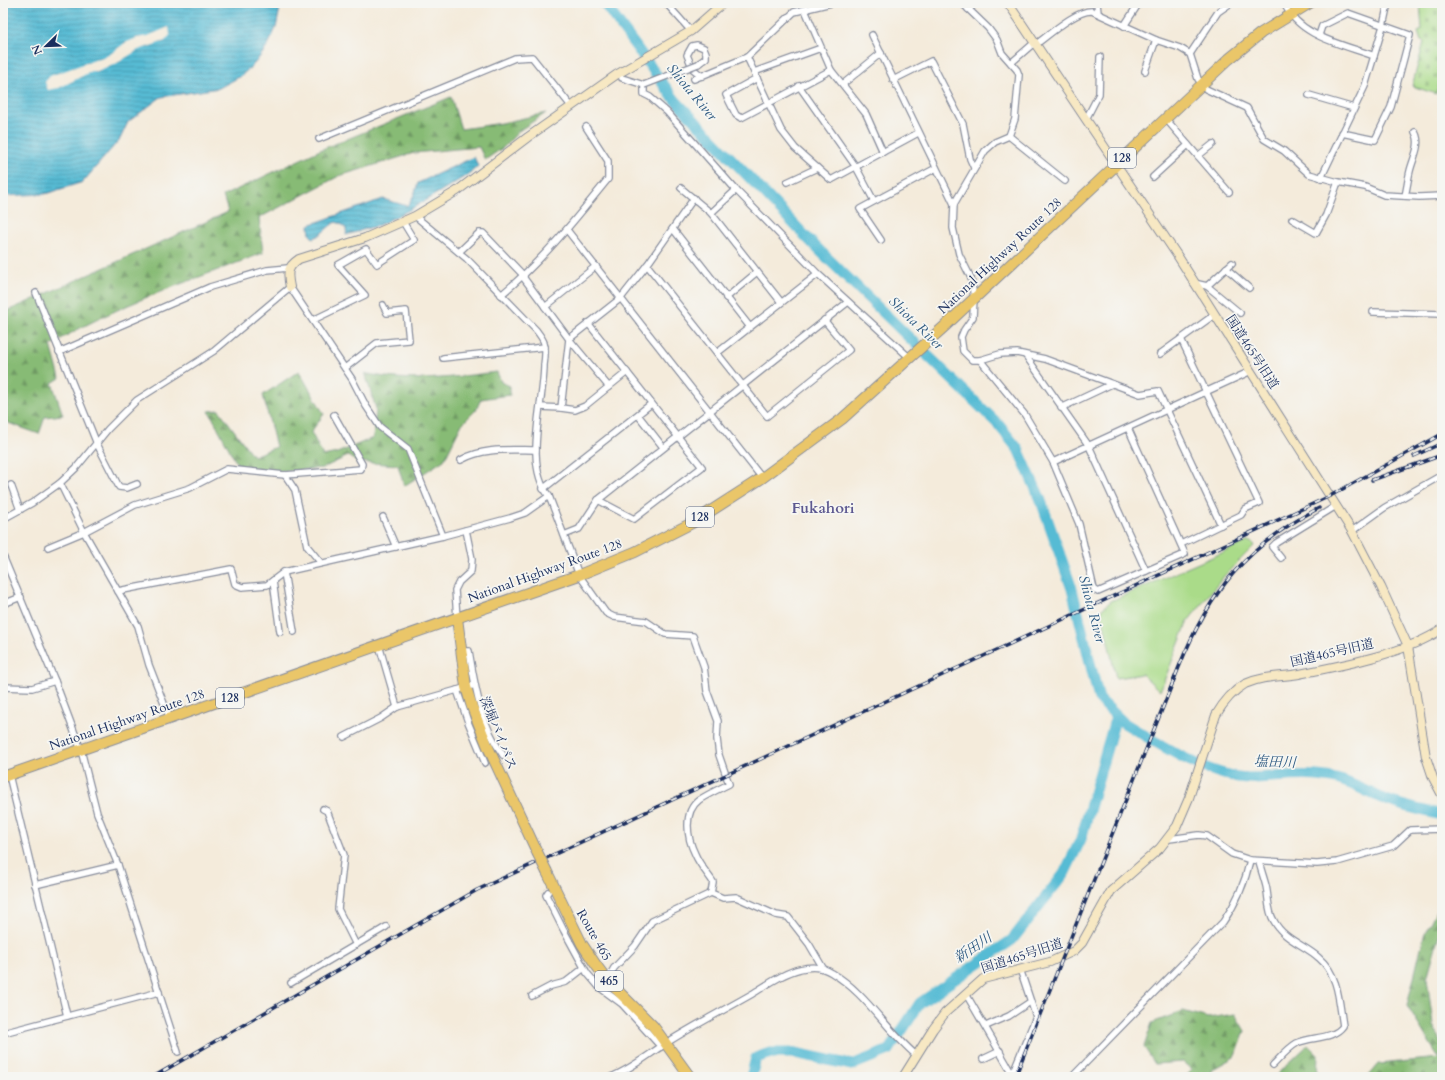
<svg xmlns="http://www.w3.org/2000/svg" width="1445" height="1080" font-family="Cardo,'Noto Serif JP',serif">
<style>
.green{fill:#aadb89;stroke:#628574}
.forest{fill:url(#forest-firs);stroke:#51756a}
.cemetery{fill:url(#cemetery-stones);stroke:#628574}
.water{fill:url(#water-rules);stroke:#387599}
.pier{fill:#f4ebdb}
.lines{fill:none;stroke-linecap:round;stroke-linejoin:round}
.river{stroke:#56bbd4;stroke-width:11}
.street-casing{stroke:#888d9c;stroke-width:8}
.secondary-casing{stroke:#888d9c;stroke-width:10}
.highway-casing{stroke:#888d9c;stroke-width:12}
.street{stroke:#fff;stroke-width:5.5}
.secondary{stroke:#f7e8c3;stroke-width:8}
.highway{stroke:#eac669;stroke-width:10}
.rail-casing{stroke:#1b2f5e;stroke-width:3.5}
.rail{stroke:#f6f6f2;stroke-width:2;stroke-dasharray:6;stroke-linecap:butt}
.street-bridge-casing{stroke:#888d9c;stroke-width:8;stroke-linecap:butt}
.highway-bridge-casing{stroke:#888d9c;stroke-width:12;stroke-linecap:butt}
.street-bridge{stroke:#fff;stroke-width:5.5}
.highway-bridge{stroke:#eac669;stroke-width:10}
.labels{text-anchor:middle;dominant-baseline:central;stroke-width:3.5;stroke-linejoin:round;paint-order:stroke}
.shield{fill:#f6f6f2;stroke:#5d6b8a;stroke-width:1}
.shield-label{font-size:12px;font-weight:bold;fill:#1b2f5e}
.street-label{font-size:13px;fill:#1b2f5e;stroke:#f6f6f2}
.water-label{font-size:14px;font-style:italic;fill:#2d5981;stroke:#f6f6f2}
.quarter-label{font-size:15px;font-weight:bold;fill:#5d5990;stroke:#f6f6f2}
</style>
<defs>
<pattern id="forest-firs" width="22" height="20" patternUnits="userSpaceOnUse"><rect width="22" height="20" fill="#87bb75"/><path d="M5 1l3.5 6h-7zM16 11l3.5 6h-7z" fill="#6e9863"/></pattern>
<pattern id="cemetery-stones" width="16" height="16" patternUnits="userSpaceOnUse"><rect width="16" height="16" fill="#aadb89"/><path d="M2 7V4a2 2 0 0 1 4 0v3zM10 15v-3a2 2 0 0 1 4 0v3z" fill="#92bc79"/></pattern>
<pattern id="water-rules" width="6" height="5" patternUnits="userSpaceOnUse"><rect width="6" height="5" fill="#56bbd4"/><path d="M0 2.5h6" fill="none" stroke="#4698af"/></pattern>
</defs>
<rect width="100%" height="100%" fill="#f6f6f2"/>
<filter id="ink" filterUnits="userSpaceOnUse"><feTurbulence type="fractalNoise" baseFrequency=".025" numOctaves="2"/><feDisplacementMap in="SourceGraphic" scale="8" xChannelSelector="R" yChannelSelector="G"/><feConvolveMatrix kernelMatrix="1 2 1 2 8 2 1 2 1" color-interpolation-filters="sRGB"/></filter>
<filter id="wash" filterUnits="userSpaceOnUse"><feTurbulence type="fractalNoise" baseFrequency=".012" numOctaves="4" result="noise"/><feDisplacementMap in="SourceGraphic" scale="16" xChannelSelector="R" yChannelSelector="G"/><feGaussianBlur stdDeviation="0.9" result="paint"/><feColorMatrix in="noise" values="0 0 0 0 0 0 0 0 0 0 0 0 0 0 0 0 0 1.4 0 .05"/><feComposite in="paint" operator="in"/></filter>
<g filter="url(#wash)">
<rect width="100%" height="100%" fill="#f4ebdb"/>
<path class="green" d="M 1249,541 L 1255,545 L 1225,575 L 1188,621 L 1160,691 L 1142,674 L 1116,678 L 1101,610 L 1111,601 Z"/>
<g class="forest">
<path d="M 451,97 L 461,129 L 502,123 L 546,113 L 520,130 L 504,147 L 485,160 L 479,147 L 414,153 L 339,176 L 259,218 L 263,253 C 191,281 117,304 51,345 L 60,378 L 52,383 L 63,415 L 45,417 L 39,434 L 3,421 L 3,313 L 228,212 L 223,196 L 320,150 Z"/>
<path d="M 299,371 L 324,414 L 311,432 L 323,456 L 337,453 L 373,438 L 376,409 L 365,373 C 409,384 453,377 497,372 L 501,382 L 510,386 L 510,395 L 481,399 L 476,410 L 462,424 L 444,460 L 404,486 L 398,465 L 357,462 L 348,456 L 323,468 L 276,472 L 238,466 L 209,411 L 219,410 L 253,456 L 276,447 L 263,395 Z"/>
<path d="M 1442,899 L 1442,931 L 1440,932 L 1427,978 L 1433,1025 L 1442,1044 L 1442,1077 L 1368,1077 L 1379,1064 L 1439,1058 L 1407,1006 L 1424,935 Z"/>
<path d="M 1183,1011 L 1208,1018 L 1235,1014 L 1245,1031 L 1236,1056 L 1211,1070 L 1212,1077 L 1185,1077 L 1192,1070 L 1183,1062 L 1155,1064 L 1144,1047 L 1152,1023 Z"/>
<path d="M 1308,1045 L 1318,1055 L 1317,1077 L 1274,1077 Z"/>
</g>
<path class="cemetery" d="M 1420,3 L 1442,3 L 1442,75 L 1436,94 L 1412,86 L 1424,42 L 1421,41 L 1418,32 L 1422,30 Z"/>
<g class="water">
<path d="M 3,3 L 281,3 L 276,28 L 267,47 L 255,63 L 241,76 L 219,88 L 161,97 L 128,122 L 120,139 L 83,182 L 45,194 L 3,196 Z"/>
<path d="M 474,157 L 478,166 L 469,174 L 411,209 L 379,225 L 346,235 C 348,227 343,225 336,222 C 328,226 322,235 313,238 L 310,235 L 309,225 L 383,199 L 407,206 L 414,195 L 418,183 Z"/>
</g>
<path class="pier" d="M 169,27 L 170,35 L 165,41 L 138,50 L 117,63 L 99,71 L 92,71 L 59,88 L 48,90 L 45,82 L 50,76 L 109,55 L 125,43 L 137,38 L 148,36 Z"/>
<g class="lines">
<g class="river">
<path d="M 604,3 L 675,100 L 814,245 L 998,424 L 1018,449 L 1040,498 L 1072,589 L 1099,699 L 1124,723 C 1158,743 1208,777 1248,778 C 1277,778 1307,772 1336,779 C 1353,783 1367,792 1384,799 C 1403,807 1422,810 1442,815"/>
<path d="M 751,1077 L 756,1058 L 770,1053 L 795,1053 L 852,1065 L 889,1050 L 920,1003 L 1012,940 L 1064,874 L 1081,839 L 1116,716"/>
</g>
</g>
</g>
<g filter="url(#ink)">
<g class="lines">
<g class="street-casing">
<g id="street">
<path d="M 666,3 L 691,31"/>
<path d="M 962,3 L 988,28 L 997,40 L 1002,53 L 1017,70 L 1019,75 L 1015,119 L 1009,136 L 995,142 L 985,151 L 954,204 L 953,228 L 959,254 L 971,278 L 974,298 L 973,317 L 964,330 L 961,337 L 963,351 L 972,360 L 980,360 L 1000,354 L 1017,353 L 1045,359 L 1140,394 L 1158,391 L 1221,525"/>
<path d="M 1097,3 L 1098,13"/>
<path d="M 1284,3 C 1299,37 1342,44 1374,56"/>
<path d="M 968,9 L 976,3"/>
<path d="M 805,10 L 831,70"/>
<path d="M 1124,26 L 1139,3"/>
<path d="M 872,35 L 954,204"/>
<path d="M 1319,35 L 1322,26 L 1348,13 L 1410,35 L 1391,107 L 1375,140 L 1342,133"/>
<path d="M 1035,45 C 1049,35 1076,10 1092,11 L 1156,40 L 1180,48 L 1190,54 L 1198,79 L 1206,89 L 1247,108 L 1264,139 L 1284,151 L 1309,174 L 1338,182 L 1365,187 L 1384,195 L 1419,197 L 1442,196"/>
<path d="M 1190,54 L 1218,12 L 1231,3"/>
<path d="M 747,57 L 781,130 L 795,148 L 831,180 L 918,133"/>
<path d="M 1011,63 L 1034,43"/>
<path d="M 698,64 L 706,58 L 706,53 L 704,48 L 697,45 L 692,46 L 687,55 L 693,69 L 702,76"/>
<path d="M 1145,71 L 1156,40"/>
<path d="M 754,72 L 821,48"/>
<path d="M 622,78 L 644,85 L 644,94 L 650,97 L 667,112 L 736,190 L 818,274 L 910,358"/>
<path d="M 757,78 L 726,95 L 736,115 L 741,118 L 831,70 L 866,114 L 883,152"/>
<path d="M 694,79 L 747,57 L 794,12 L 831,3"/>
<path d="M 893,80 L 931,61 L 963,124 L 970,159 L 974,168"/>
<path d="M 843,84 L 881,53"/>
<path d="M 799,86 L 856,167 L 874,201"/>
<path d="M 1309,95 L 1354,108"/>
<path d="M 1165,118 L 1229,192"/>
<path d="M 1086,119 L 1099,94 L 1100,57"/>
<path d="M 1009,136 L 1065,181"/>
<path d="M 319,139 L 515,58 L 532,57 L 571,106"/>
<path d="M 1198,156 L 1213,144"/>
<path d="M 1153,177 L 1188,145"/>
<path d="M 1321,178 L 1365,86 L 1383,26 L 1388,3"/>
<path d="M 787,182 L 817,168"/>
<path d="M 681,188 L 711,213 L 781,302"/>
<path d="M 1405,196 C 1407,188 1408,179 1410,171 C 1413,158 1422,144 1415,132"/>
<path d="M 711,213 L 736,190"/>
<path d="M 415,216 L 467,259 L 536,330 C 539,334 543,339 544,343 C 546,349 545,358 544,365 C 544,403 523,464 549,496 L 579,575 L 606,613 L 614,617 L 646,621 L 665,634 L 693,636 L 704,667 L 707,691 L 718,721 L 717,739 L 719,755 L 729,784 C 719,789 708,794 699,800 C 683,812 687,838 695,854 C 699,864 707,873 713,882 L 711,893"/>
<path d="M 1292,219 L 1316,233 L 1326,215 L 1338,182"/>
<path d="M 673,229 L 750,327"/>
<path d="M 567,230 L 762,478"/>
<path d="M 881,240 L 860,209 L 936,168"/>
<path d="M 459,252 L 479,233 L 483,233 L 524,276"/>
<path d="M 647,265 L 767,416 L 849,350 L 824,320"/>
<path d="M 1226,268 L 1249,288"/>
<path d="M 523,277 L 569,339 L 609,387"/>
<path d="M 1194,283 L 1207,286 L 1232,263"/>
<path d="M 1207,286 L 1240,313"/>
<path d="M 36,293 L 97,444 L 119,487 L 127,488 L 137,484"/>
<path d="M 501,295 C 542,261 575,220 608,179 L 608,161 L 586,127"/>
<path d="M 726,298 L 757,272"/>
<path d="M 545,307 L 596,266"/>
<path d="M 1373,312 L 1442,314"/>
<path d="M 313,320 L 365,295 L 338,265 L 366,249 L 377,264 L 414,240 L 403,222"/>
<path d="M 588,323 L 702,467 L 634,519 L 598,500"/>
<path d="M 59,352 L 210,287 L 267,270 L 288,268"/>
<path d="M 717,353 L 818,274"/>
<path d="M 1160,354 L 1214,315"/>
<path d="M 1026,356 L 1089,446 L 1146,571"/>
<path d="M 443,358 L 545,347"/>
<path d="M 980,360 L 1025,415 L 1053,462 L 1079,524 L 1094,589 L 1098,592 L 1185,554 L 1128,428"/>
<path d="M 345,368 L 377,343 L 409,340 L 406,311 L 387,313 L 383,305"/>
<path d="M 540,407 L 561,408 L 569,339 L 621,298 L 647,265 L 694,198"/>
<path d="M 561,408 L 575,410 L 585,406 L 627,372"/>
<path d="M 1061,408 L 1112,384"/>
<path d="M 638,415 L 663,447"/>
<path d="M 461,460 C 483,447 511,450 536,450"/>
<path d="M 1053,462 L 1251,371"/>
<path d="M 285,475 L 295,490 L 307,546 L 321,563"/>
<path d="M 60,483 L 84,532 L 138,626 L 149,665 L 170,719"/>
<path d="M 11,485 L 20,510"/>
<path d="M 543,489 L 651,404"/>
<path d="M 383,517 L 396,547"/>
<path d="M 3,519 L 32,503 L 60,483 L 76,468 L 108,429 L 137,400 L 214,351 L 290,287 L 352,379 L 366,406 L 380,427 L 408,449 L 443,536"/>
<path d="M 1352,531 L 1384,508 L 1442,475"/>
<path d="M 564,535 L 579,529 L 598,500 L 848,302"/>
<path d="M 1181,544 L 1241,515 L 1245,509 L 1259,503 L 1181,339"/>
<path d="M 48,547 L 84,532 L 135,505 L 190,488 L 227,469 L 285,475 L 361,469 L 362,464 L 334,415"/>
<path d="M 3,556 L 55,681 L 81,750 L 97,813 L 118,865 L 178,1052"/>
<path d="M 1281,558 L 1272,547 L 1276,543 L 1336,506"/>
<path d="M 284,572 L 294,632"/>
<path d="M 273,581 L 280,632"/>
<path d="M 118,591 L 231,569 L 235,584 L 242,587 L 267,585 L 284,572 L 443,536 L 510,518 L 525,513 L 549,496"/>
<path d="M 3,604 L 21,597"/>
<path d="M 457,618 L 455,590 L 459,582 L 471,571 L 472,559 L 466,530"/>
<path d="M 379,645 L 397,707"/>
<path d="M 461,651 L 469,651 C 475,687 481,725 503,755"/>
<path d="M 3,687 L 32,688 L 55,681"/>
<path d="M 457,690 L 468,722 L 485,763"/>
<path d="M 344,737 L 381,718 L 397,707 L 475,685"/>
<path d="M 9,775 L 67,1016"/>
<path d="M 323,809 L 327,811 L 344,855 L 338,909 L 356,945"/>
<path d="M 1169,839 L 1199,835 L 1207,836 L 1232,854 L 1250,860 L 1317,864 L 1337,862 L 1393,846 L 1410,830 L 1442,829"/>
<path d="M 1259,862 C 1261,870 1264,878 1266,886 C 1269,898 1267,910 1274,921 C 1284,940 1305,945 1319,958 C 1339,975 1339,1002 1343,1026 C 1333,1040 1311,1036 1297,1043 C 1288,1048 1280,1058 1273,1065"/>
<path d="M 35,885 L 118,865"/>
<path d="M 548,892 L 546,895 L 563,929 L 587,973 L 599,987 L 622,1004 L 661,1047"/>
<path d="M 711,893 L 723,898 L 736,897 L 776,915 L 788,917 L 809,944 L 823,968"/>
<path d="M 291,983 L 386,927"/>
<path d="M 599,987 L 607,980 L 614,968 L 635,946 L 652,921 L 711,893"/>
<path d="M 966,994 L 1013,1075"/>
<path d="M 532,996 L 551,986 L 566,982 L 584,968"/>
<path d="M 986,1026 L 1009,1016 L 1030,1002"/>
<path d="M 3,1033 L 159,992"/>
<path d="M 983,1059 L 1000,1051"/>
<path d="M 1012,1074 L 1036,1017 L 1020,969"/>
<path d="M 611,1077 C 633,1068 649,1054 668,1042 C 695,1025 724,1010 752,994 C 767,985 783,973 800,969 C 811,966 823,967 832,973 C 865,992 887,1031 916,1055"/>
<path d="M 1072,1077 L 1223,922 C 1237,902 1245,884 1250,860"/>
</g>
</g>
<g class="secondary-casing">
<g id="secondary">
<path d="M 1008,3 L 1179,258 L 1352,531 L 1381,587 L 1408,646 L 1426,757 L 1433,778 L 1442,795"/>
<path d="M 290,287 C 287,273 287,267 299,259 L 365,238 L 415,216 L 457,191 L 528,137 L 616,75 L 691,31 L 723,3"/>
<path d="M 903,1077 L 933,1029 L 945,1013 L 983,979 L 1050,962 L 1074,951 L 1082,943 L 1111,891 L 1160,848 L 1177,826 L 1189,798 L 1216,715 C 1223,703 1233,691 1245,684 C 1262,676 1281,677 1299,674 C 1340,666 1408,653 1442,629"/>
</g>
</g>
<g class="highway-casing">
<g id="highway">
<path d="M 457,618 L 466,687 L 472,707 L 488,747 L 537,852"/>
<path d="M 3,777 L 579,575 L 635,552 L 692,523 L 762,478 L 842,419 L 945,326 L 1229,59 L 1261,33 L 1310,3"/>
<path d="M 547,872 L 582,944 L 596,965 L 607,980 L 653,1026 L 690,1077"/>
</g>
</g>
<use href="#street" class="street"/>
<use href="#secondary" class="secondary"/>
<use href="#highway" class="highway"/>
<g class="rail-casing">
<g id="rail">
<path d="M 1414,456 L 1442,443"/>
<path d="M 1372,480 L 1442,455"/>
<path d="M 153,1077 L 477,890 L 1330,496 L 1442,434"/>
<path d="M 1015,1077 L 1179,667 C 1209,592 1247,545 1319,508"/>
</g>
</g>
<use href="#rail" class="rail"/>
<g class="street-bridge-casing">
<path id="street-bridge" d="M 644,85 L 698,64"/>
</g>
<g class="highway-bridge-casing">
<path id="highway-bridge" d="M 537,852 L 547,872"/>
</g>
<use href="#street-bridge" class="street-bridge"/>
<use href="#highway-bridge" class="highway-bridge"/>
</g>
</g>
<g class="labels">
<g class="shield">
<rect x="1108" y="148" width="28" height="20" rx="3"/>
<rect x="686" y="507" width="28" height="20" rx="3"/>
<rect x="216" y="688" width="28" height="20" rx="3"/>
<rect x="595" y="971" width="28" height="20" rx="3"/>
</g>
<g class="shield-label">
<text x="1122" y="158">128</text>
<text x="700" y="517">128</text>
<text x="230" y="698">128</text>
<text x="609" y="981">465</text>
</g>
<g class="street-label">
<text transform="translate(1000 256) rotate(-43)">National Highway Route 128</text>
<text transform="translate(1252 352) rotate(57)">国道465号旧道</text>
<text transform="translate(545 571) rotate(-20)">National Highway Route 128</text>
<text transform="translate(1332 653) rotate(-13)">国道465号旧道</text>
<text transform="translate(127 720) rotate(-19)">National Highway Route 128</text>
<text transform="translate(498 733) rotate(68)">深堀バイパス</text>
<text transform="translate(594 935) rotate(60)">Route 465</text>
<text transform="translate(1022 956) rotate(-18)">国道465号旧道</text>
</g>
<g class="water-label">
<text transform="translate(692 92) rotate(50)">Shiota River</text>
<text transform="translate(916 323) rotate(44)">Shiota River</text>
<text transform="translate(1092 609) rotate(75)">Shiota River</text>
<text transform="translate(1275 762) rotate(2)">塩田川</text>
<text transform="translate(973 948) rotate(-34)">新田川</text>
</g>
<g class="quarter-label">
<text x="823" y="508">Fukahori</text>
</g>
</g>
<rect width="1445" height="1080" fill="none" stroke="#f6f6f2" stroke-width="16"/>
<g transform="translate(46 46) rotate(247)" stroke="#f6f6f2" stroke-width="3" paint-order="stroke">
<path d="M0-3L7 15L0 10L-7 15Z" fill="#1b2f5e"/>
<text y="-6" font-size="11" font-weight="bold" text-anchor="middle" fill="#1b2f5e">N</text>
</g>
</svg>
